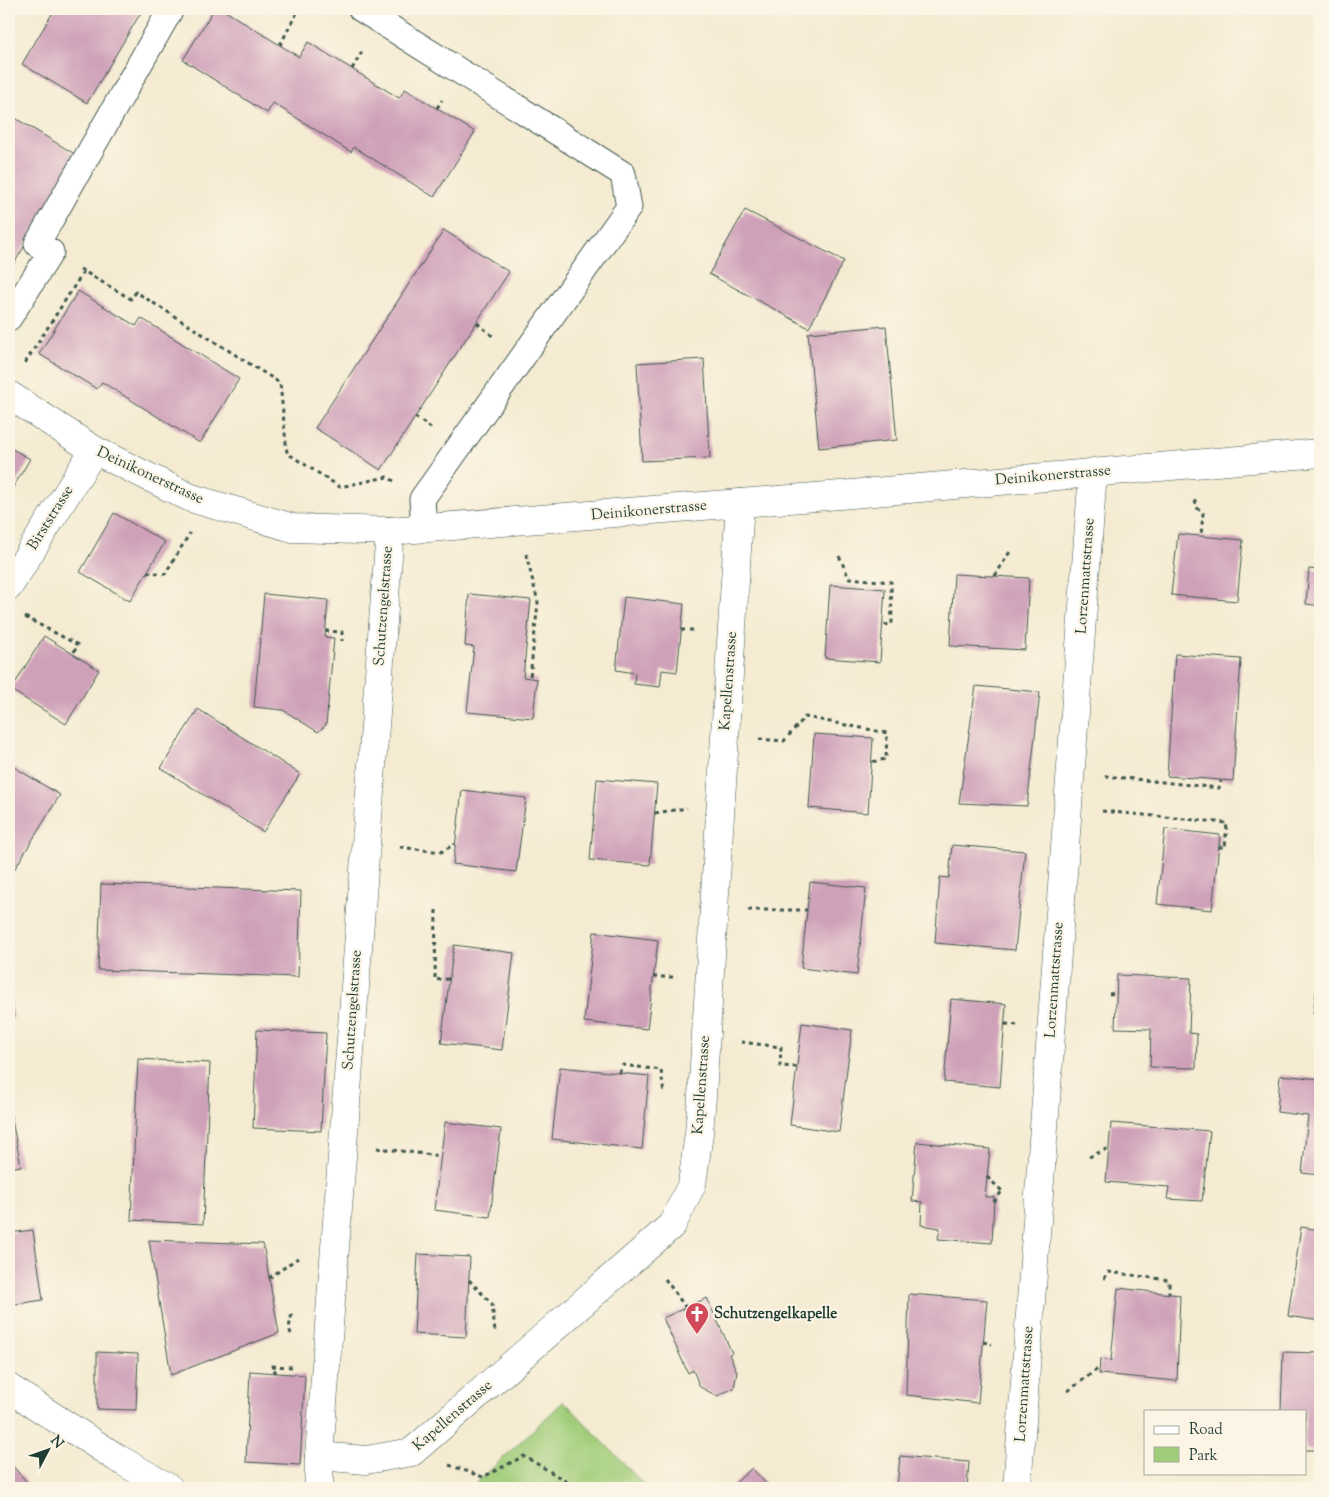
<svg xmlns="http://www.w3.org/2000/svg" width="1329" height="1497" font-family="'Sorts Mill Goudy',serif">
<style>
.green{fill:#a1cd7a;stroke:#608557}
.building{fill:#cfa1b9}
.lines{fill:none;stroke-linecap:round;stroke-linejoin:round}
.lane-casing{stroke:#3f574c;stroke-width:27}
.street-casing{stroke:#3f574c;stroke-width:29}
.path{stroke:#3f574c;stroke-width:3;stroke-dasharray:4 4;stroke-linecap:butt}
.lane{stroke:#fff;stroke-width:25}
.street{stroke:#fff;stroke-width:28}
.labels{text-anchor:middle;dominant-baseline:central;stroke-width:4.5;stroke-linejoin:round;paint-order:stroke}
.street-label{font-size:15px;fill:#1f3d34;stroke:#fcf5e5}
.poi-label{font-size:15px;font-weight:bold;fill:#1f3d34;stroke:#fcf5e5;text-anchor:start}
</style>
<rect width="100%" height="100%" fill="#fcf5e5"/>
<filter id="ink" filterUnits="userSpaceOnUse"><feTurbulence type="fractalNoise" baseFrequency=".02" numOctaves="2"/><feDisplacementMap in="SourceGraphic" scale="10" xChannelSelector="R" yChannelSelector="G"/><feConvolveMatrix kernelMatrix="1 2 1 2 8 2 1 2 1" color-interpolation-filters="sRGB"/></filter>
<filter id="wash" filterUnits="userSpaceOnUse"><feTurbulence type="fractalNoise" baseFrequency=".0096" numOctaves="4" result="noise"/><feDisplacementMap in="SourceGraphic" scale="20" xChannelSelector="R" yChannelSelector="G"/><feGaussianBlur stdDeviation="1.12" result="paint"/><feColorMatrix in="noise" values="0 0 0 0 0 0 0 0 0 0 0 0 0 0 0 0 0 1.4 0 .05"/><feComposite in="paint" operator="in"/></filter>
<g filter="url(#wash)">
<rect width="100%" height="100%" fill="#f4ebd2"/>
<path class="green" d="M 564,1401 L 647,1488 L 471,1488 L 483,1477 Z"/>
<g id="blocks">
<g class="building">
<path d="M 55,9 L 143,9 L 87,103 L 22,64 Z"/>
<path d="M 214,9 L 222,9 L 299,57 L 308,42 L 399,98 L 405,89 L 475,132 L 434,197 L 354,147 L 351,152 L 273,103 L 267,113 L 183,60 Z"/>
<path d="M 10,115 L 78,156 L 9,272 L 9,117 Z"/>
<path d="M 745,210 L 844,261 L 809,328 L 709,274 Z"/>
<path d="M 444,230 L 509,272 L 381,470 L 315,428 Z"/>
<path d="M 78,291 L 136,326 L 141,318 L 239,379 L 200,443 L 102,382 L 97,389 L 39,354 Z"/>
<path d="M 886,326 L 897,440 L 819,448 L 808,333 Z"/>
<path d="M 704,359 L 710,458 L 642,461 L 637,363 Z"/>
<path d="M 9,447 L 30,459 L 9,494 Z"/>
<path d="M 114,513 L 165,542 L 130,601 L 80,572 Z"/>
<path d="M 1178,534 L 1243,540 L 1237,601 L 1171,595 Z"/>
<path d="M 1309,569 L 1320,570 L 1320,606 L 1306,604 Z"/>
<path d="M 954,574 L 1029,578 L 1025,650 L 950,646 Z"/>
<path d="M 830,585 L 885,589 L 880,662 L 825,658 Z"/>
<path d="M 264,594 L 328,600 L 325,637 L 334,638 L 326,725 L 318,732 L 283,710 L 254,707 Z"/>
<path d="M 469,594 L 531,600 L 523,677 L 537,679 L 533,718 L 467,712 L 474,647 L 465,646 Z"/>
<path d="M 624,597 L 684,604 L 677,672 L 662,670 L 660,687 L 634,684 L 635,673 L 616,670 Z"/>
<path d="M 44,636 L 99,670 L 66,724 L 11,690 Z"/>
<path d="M 1175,654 L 1241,659 L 1233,781 L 1167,776 Z"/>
<path d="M 976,686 L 1040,692 L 1027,806 L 959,803 Z"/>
<path d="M 198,709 L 300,774 L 263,832 L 161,768 Z"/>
<path d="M 814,734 L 873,738 L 868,813 L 809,808 Z"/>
<path d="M 9,764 L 60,795 L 9,878 Z"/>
<path d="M 597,779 L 657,784 L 650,865 L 590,860 Z"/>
<path d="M 462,790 L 526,798 L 516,872 L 453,864 Z"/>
<path d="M 1165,829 L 1220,835 L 1212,910 L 1157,904 Z"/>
<path d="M 952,845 L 1025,851 L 1015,950 L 935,943 L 940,877 L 949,878 Z"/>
<path d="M 810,882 L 866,888 L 857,975 L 801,968 Z"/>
<path d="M 101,884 L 301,891 L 298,977 L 98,970 Z"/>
<path d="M 594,932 L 658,940 L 647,1029 L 584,1022 Z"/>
<path d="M 454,945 L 514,953 L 502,1050 L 441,1043 Z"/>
<path d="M 1319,973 L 1320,973 L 1320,1015 L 1313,1014 Z"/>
<path d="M 1117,975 L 1191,978 L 1189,1033 L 1197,1034 L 1196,1068 L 1150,1067 L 1151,1029 L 1115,1028 Z"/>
<path d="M 951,999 L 1006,1004 L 1000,1087 L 944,1082 Z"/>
<path d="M 9,1000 L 11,1000 L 14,1018 L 9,1019 Z"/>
<path d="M 802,1023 L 852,1030 L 839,1132 L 790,1125 Z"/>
<path d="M 257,1030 L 326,1033 L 321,1131 L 253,1128 Z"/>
<path d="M 138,1059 L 210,1063 L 203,1224 L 131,1220 Z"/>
<path d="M 560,1067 L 649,1076 L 642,1149 L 552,1139 Z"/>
<path d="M 1280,1075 L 1320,1079 L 1320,1175 L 1302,1173 L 1308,1116 L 1277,1112 Z"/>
<path d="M 9,1115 L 11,1115 L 21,1166 L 9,1168 Z"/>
<path d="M 445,1122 L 501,1129 L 490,1217 L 434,1210 Z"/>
<path d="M 1111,1123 L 1210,1131 L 1202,1201 L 1167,1199 L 1169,1187 L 1106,1182 Z"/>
<path d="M 917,1142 L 990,1149 L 985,1197 L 994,1197 L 992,1243 L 938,1239 L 940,1228 L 921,1225 L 922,1202 L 912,1201 Z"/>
<path d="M 1301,1227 L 1320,1230 L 1320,1321 L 1288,1316 Z"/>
<path d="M 33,1230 L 43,1300 L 9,1305 L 9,1233 Z"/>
<path d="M 149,1240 L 263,1244 L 279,1333 L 171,1375 Z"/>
<path d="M 418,1254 L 470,1257 L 466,1337 L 414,1334 Z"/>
<path d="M 1118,1288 L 1180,1295 L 1177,1381 L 1099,1374 L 1100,1359 L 1111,1361 Z"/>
<path d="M 909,1294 L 987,1300 L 978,1403 L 906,1395 Z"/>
<path d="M 707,1298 L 732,1353 L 729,1354 L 737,1372 L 734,1388 L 717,1396 L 700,1387 L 693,1370 L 688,1373 L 663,1318 Z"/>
<path d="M 97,1352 L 138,1354 L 136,1410 L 97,1409 Z"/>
<path d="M 1283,1352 L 1320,1353 L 1320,1450 L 1305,1450 L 1305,1411 L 1281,1411 Z"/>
<path d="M 250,1371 L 305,1375 L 300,1465 L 246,1462 Z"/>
<path d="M 900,1456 L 969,1462 L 967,1488 L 897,1488 Z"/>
<path d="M 9,1462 L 32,1488 L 9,1488 Z"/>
<path d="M 752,1468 L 770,1488 L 730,1488 Z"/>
</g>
</g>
</g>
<g filter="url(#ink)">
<use href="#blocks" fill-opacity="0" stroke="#3f574c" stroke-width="1"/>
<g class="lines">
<g class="lane-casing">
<g id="lane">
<path d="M 361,9 L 623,174 L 629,207 L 422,499 L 424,529"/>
<path d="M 9,318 L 51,252 L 37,244 L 171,9"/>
</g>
</g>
<g class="street-casing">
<g id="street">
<path d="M 9,395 L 94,450 L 191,498 L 293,528 L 390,531 L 840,495 L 1320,453"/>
<path d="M 9,586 L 94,450"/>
<path d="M 9,1388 L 117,1458 L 169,1488"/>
<path d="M 319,1456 L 366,1460 L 412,1452 L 672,1225 L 692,1184 L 699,1133 L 702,1096 L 740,503"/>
<path d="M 319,1488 L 319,1456 L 390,531"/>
<path d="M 1017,1488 L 1093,472"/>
</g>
</g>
<g class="path">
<path d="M 280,45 L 299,9"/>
<path d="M 352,69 L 363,50"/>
<path d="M 437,108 L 442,100"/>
<path d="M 80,269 L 131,299 L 136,292 L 280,383 L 287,453 L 340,487 L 387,477 L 394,481"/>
<path d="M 477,323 L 495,338"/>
<path d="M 25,363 L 84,271"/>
<path d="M 415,417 L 431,428"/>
<path d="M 1195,500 L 1196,507 L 1203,513 L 1201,536"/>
<path d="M 526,554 L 538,602 L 530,678"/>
<path d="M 839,556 L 849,578 L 891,582 L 892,624 L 883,625"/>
<path d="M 147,572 L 165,574 L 190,533"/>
<path d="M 995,576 L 1011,550"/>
<path d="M 25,617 L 78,645 L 73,653"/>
<path d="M 681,630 L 696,630"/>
<path d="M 325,631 L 342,632 L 342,641"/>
<path d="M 9,738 L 12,740 L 9,746"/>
<path d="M 759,739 L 784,741 L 805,717 L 887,733 L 886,759 L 871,762"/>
<path d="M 1105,776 L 1219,788 L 1221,781"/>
<path d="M 1102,811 L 1227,823 L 1225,847 L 1219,847"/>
<path d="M 655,813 L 687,808"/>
<path d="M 400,847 L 441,852 L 455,844"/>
<path d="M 436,910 L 435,980 L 449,979"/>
<path d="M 748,910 L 807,910"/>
<path d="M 653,977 L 675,977"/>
<path d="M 1109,994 L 1117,993"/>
<path d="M 1005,1024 L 1018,1025"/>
<path d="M 741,1042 L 781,1047 L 780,1066 L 797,1067"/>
<path d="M 619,1073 L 623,1065 L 661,1070 L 664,1094"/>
<path d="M 377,1148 L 441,1156"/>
<path d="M 1089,1157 L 1109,1148"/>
<path d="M 987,1177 L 1002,1191"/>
<path d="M 994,1202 L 1002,1191 L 1004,1191"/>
<path d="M 269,1278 L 298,1258"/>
<path d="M 665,1279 L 686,1308"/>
<path d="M 1104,1279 L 1108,1272 L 1169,1280 L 1169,1293"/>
<path d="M 469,1280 L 492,1304 L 495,1332"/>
<path d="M 291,1334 L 289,1328 L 292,1313"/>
<path d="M 983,1342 L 992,1344"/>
<path d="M 276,1373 L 272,1366 L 292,1367"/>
<path d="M 1068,1391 L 1099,1368"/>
<path d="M 449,1465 L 483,1477 L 524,1456 L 574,1486 L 575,1488"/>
</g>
<use href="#lane" class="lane"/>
<use href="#street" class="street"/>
</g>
</g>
<defs>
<g id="church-pin" transform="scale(1.25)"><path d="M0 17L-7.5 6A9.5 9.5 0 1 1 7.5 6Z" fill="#d1495b" stroke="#fcf5e5"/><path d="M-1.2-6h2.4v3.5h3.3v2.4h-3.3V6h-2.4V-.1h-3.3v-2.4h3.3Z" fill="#fff"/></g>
</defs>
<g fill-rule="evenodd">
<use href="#church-pin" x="697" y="1314"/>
</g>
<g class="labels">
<g class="street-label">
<text transform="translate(150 476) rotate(25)">Deinikonerstrasse</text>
<text transform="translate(1053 476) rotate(-5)">Deinikonerstrasse</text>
<text transform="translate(649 511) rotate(-5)">Deinikonerstrasse</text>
<text transform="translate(51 518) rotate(-58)">Birststrasse</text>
<text transform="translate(1086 576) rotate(-86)">Lorzenmattstrasse</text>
<text transform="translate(384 606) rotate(-86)">Schutzengelstrasse</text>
<text transform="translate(729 681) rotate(-86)">Kapellenstrasse</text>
<text transform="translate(1055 980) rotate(-86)">Lorzenmattstrasse</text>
<text transform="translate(353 1010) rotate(-86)">Schutzengelstrasse</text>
<text transform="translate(702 1085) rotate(-86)">Kapellenstrasse</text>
<text transform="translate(1025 1384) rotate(-86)">Lorzenmattstrasse</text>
<text transform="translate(453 1416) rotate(-41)">Kapellenstrasse</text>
</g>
<g class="poi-label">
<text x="714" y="1314">Schutzengelkapelle</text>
</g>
</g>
<rect width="1329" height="1497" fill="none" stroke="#fcf5e5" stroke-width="30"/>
<rect x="1144" y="1410" width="162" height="65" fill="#fcf5e5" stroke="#a4ab9e"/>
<rect x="1154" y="1426" width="25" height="8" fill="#ffffff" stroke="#a4ab9e"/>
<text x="1189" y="1434" font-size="15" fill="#1f3d34">Road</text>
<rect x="1154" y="1447" width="25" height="15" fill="#a1cd7a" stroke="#a4ab9e"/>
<text x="1189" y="1460" font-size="15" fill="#1f3d34">Park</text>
<g transform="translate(48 1450) rotate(49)" stroke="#fcf5e5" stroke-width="4" paint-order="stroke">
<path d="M0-4L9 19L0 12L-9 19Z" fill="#1f3d34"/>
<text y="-8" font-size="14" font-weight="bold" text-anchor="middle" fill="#1f3d34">N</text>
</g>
</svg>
